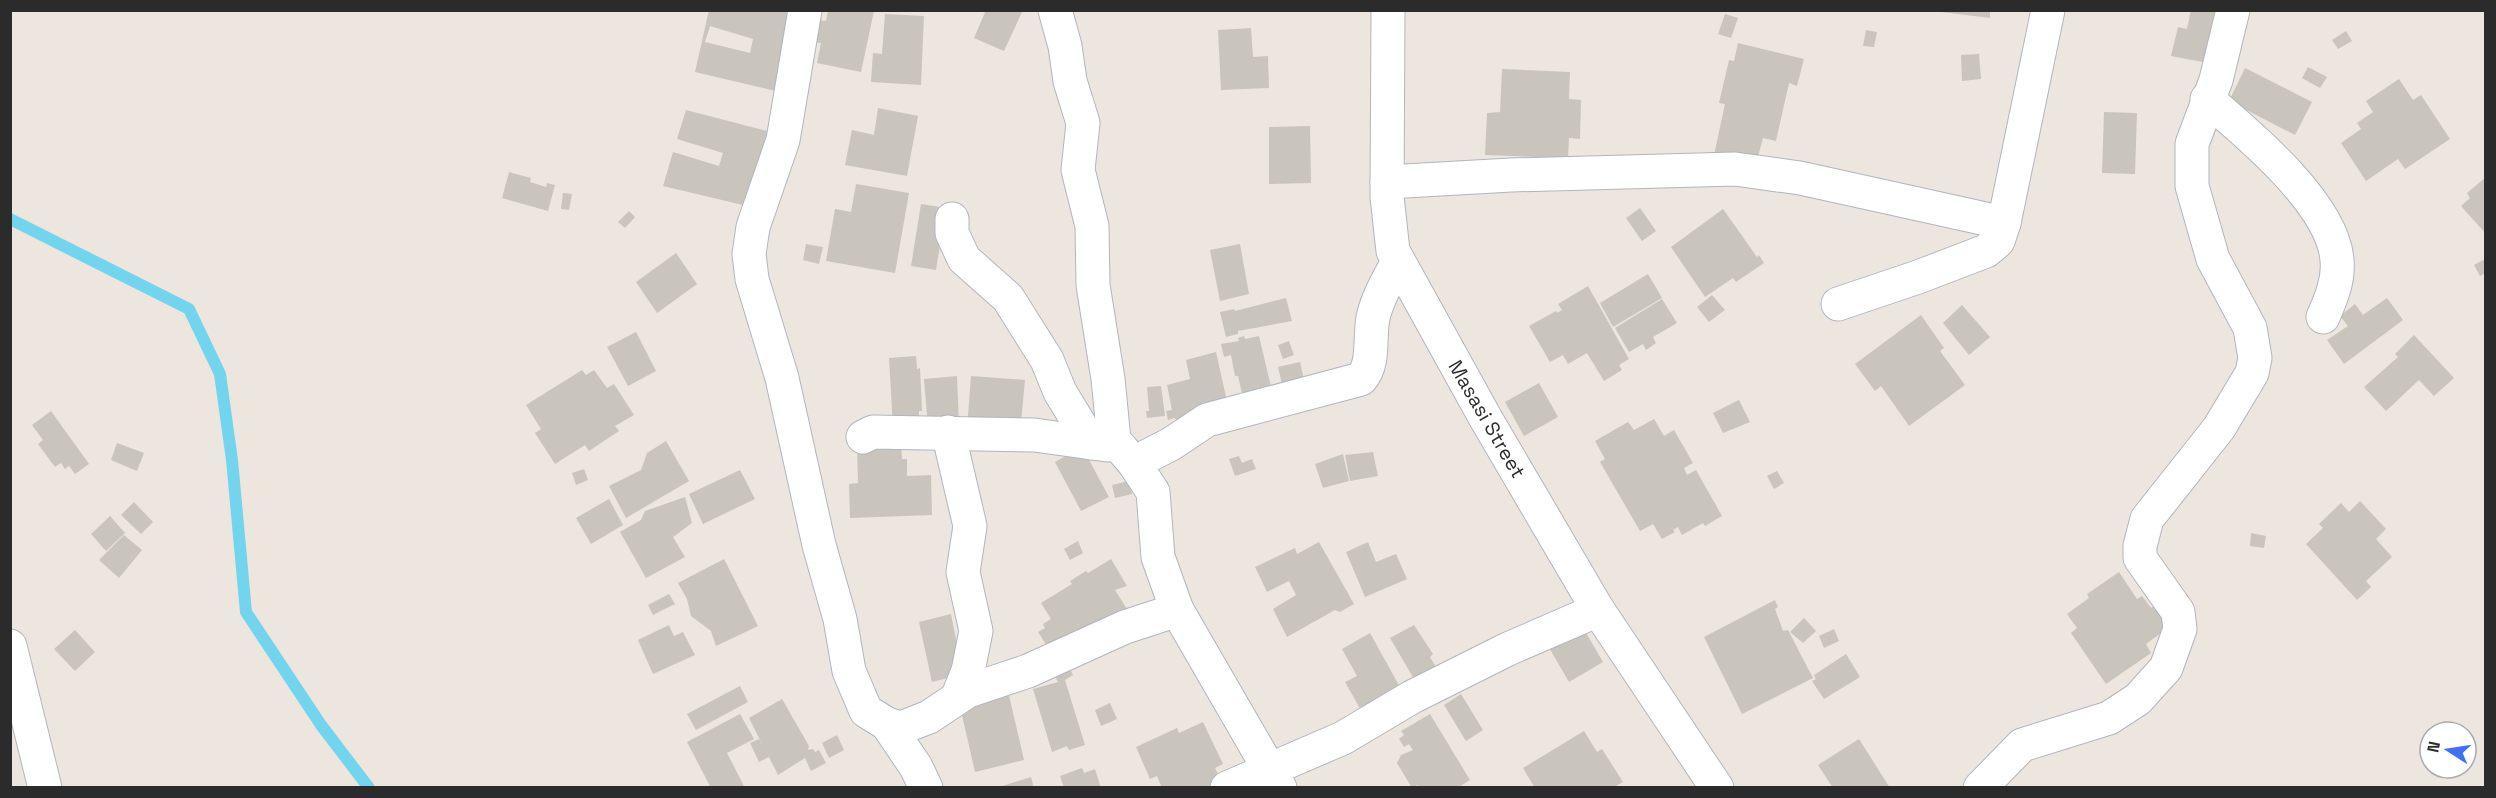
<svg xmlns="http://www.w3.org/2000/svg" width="2496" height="798" font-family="'Space Grotesk',sans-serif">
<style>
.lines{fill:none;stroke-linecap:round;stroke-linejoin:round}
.stream{stroke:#73d5ed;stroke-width:12}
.building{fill:#c9c4bc;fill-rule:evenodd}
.minor-casing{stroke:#b1b5bf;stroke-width:35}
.minor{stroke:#fff;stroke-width:33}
.labels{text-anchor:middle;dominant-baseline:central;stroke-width:4.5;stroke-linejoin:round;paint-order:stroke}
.street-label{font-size:20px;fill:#2b2b2b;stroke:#fff}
</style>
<rect width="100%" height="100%" fill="#ede6de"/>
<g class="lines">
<path class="stream" d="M 10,219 L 189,309 L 220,374 L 232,460 L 246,612 L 321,725 L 369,788"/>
</g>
<g class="building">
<path d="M 709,10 L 776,10 L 798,15 L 780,92 L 695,72 ZM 710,26 L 753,39 L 750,53 L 705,42 Z"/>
<path d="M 828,10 L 874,11 L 861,72 L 817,63 L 821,43 L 815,42 L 819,20 L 826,21 Z"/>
<path d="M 986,10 L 1023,10 L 1004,51 L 974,38 Z"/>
<path d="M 1925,10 L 1990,10 L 1990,18 Z"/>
<path d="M 2191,10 L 2224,10 L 2213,64 L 2171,56 L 2178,27 L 2187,29 Z"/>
<path d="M 885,14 L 924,16 L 921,85 L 871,82 L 873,53 L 882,54 Z"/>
<path d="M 1725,14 L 1738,18 L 1731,38 L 1718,34 Z"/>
<path d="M 1251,28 L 1253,57 L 1268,56 L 1269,88 L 1221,90 L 1218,30 Z"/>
<path d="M 1866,30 L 1877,32 L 1874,47 L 1863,46 Z"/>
<path d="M 2346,31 L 2352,41 L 2338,49 L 2332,40 Z"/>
<path d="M 1738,43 L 1804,59 L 1797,86 L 1789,83 L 1776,141 L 1763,138 L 1756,164 L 1714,155 L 1725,104 L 1719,103 L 1729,60 L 1734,61 Z"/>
<path d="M 1979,54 L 1981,79 L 1962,81 L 1961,55 Z"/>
<path d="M 2308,67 L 2327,77 L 2320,88 L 2302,78 Z"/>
<path d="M 2245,68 L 2312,102 L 2295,135 L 2229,101 Z"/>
<path d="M 1502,69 L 1570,72 L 1569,99 L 1581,100 L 1580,139 L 1569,138 L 1568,158 L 1485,155 L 1487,113 L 1500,112 Z"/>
<path d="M 2399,79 L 2413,100 L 2421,95 L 2450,139 L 2405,169 L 2398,159 L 2366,181 L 2341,143 L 2361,129 L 2357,123 L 2373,112 L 2366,101 Z"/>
<path d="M 878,108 L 918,116 L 907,176 L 845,165 L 852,130 L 874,135 Z"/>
<path d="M 686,110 L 767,131 L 747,206 L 663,186 L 673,152 L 719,166 L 723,153 L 677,139 Z"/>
<path d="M 2104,112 L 2137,113 L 2135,174 L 2102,173 Z"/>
<path d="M 1310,126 L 1311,183 L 1269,184 L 1269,127 Z"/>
<path d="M 509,172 L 531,178 L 530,182 L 546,187 L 547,183 L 555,185 L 548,211 L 502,198 Z"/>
<path d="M 2486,177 L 2486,234 L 2461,206 L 2470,198 L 2467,193 Z"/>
<path d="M 856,184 L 909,193 L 895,273 L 826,261 L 835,209 L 851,212 Z"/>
<path d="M 563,193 L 572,194 L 569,210 L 561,209 Z"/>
<path d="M 921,204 L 946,208 L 936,270 L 911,266 Z"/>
<path d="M 1640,208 L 1656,231 L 1642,241 L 1626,218 Z"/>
<path d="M 1723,209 L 1757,257 L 1759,255 L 1764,263 L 1736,282 L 1733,278 L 1705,297 L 1671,247 Z"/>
<path d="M 629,211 L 635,217 L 625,228 L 618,222 Z"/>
<path d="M 806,244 L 823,247 L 819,264 L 803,260 Z"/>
<path d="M 1240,244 L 1249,294 L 1220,301 L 1210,250 Z"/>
<path d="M 676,253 L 697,284 L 657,313 L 636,282 Z"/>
<path d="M 2485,259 L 2486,273 L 2480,276 L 2474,265 Z"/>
<path d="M 1648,274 L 1662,298 L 1613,327 L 1600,303 Z"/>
<path d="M 1588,286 L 1629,359 L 1619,365 L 1622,370 L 1604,381 L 1587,353 L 1568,364 L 1563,355 L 1550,362 L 1529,326 L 1556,311 L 1557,313 L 1562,310 L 1558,304 Z"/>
<path d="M 1712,295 L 1725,310 L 1709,322 L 1697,307 Z"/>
<path d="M 1286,298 L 1292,321 L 1238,331 L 1238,334 L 1226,337 L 1220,312 L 1234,309 L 1235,311 Z"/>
<path d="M 2387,298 L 2403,320 L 2344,364 L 2327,340 L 2348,326 L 2340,316 L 2355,304 L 2363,315 Z"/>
<path d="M 1662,299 L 1677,323 L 1653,337 L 1656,343 L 1646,350 L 1643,344 L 1629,352 L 1615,328 Z"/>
<path d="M 1962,305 L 1990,337 L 1969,355 L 1943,323 Z"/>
<path d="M 1921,315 L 1944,348 L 1940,351 L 1965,385 L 1909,426 L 1881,386 L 1875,391 L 1855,364 Z"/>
<path d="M 636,332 L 656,371 L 628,386 L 607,347 Z"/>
<path d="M 2414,335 L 2454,378 L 2434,396 L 2419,380 L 2386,411 L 2364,387 L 2398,357 L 2395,354 Z"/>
<path d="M 1244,336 L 1245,339 L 1259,336 L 1272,391 L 1243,398 L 1238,376 L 1235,376 L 1231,355 L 1224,357 L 1221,344 L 1239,341 L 1238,338 Z"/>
<path d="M 1289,341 L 1294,355 L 1283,359 L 1278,345 Z"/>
<path d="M 1216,352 L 1229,410 L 1179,421 L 1174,418 L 1168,420 L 1166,411 L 1172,410 L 1167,385 L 1190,379 L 1186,360 Z"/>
<path d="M 916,356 L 917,369 L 920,368 L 922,411 L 919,411 L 919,425 L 893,427 L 889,358 Z"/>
<path d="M 1300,362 L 1304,380 L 1282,384 L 1278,367 Z"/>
<path d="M 582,370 L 586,375 L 594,370 L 607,388 L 614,384 L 634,415 L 615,426 L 619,431 L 589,451 L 585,445 L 555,464 L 535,433 L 541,429 L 526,405 Z"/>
<path d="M 957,376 L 959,425 L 928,427 L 924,379 Z"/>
<path d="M 971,376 L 1025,380 L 1020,433 L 967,429 Z"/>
<path d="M 1539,383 L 1558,417 L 1524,436 L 1505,402 Z"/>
<path d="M 1161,386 L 1165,416 L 1147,418 L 1146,411 L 1149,411 L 1147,387 Z"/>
<path d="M 1739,400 L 1750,422 L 1723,433 L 1713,413 Z"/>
<path d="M 51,411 L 89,464 L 75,474 L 69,466 L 65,469 L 61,463 L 55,467 L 38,444 L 43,440 L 32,425 Z"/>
<path d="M 1654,419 L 1664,436 L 1674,430 L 1693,463 L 1684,468 L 1687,475 L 1696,470 L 1722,516 L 1705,526 L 1703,523 L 1682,535 L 1678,527 L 1673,530 L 1675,532 L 1662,539 L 1653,524 L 1640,531 L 1600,462 L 1605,459 L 1595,441 L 1628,422 L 1634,430 Z"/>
<path d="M 666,441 L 689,481 L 626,518 L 609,486 L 641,470 L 647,453 Z"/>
<path d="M 117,443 L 144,453 L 137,471 L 111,460 Z"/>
<path d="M 901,443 L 902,459 L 907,459 L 907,476 L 931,475 L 932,515 L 850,518 L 849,484 L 858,483 L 857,445 Z"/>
<path d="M 1082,447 L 1109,497 L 1081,511 L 1055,462 Z"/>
<path d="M 1373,452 L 1378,476 L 1350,481 L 1345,455 Z"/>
<path d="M 1343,454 L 1349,481 L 1323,488 L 1315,464 Z"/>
<path d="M 1239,456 L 1242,463 L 1252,459 L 1256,469 L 1235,476 L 1229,459 Z"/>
<path d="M 584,469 L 588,480 L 576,485 L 572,473 Z"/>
<path d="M 740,470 L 755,499 L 703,524 L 689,494 Z"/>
<path d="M 1777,471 L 1784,483 L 1774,489 L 1767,476 Z"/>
<path d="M 1129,481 L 1132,494 L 1115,498 L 1112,485 Z"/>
<path d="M 685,497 L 692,523 L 673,537 L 685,557 L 646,578 L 620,532 L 641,520 L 645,511 Z"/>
<path d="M 609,499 L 623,525 L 591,544 L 576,518 Z"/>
<path d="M 2360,501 L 2386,529 L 2376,539 L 2392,557 L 2366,581 L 2371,587 L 2357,600 L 2306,544 L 2323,528 L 2319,524 L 2341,503 L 2349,512 Z"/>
<path d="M 134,502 L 153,522 L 141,534 L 121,515 Z"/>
<path d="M 110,516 L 125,533 L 106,551 L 91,534 Z"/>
<path d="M 2251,533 L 2266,536 L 2264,548 L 2250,546 Z"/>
<path d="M 124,535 L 142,550 L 119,578 L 99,560 Z"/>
<path d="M 1078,541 L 1083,553 L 1070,560 L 1064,549 Z"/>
<path d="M 1319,542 L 1354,604 L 1340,612 L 1335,610 L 1287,637 L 1273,609 L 1296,595 L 1289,581 L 1267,592 L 1255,567 L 1295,548 L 1297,554 Z"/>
<path d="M 1368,542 L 1376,562 L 1396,554 L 1407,579 L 1365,597 L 1346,552 Z"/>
<path d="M 724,559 L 758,626 L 716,646 L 711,631 L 691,616 L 687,599 L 678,583 Z"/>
<path d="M 1111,559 L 1127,586 L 1115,590 L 1127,609 L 1054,657 L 1038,632 L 1045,628 L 1043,624 L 1051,619 L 1041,603 L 1072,584 L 1070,581 L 1086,571 L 1088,573 Z"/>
<path d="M 2119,572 L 2137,599 L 2142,596 L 2151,608 L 2154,606 L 2169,627 L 2146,644 L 2151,653 L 2106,684 L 2071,633 L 2077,628 L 2067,614 L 2089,598 L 2087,594 Z"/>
<path d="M 669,594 L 675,604 L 653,615 L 648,605 Z"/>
<path d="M 1775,600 L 1778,607 L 1775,609 L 1783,631 L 1788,630 L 1813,678 L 1742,714 L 1704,637 Z"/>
<path d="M 951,614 L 963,674 L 932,682 L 919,622 Z"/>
<path d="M 1804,618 L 1816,631 L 1803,643 L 1790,632 Z"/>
<path d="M 1578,619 L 1603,662 L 1569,682 L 1544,639 Z"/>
<path d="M 669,625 L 674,636 L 683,632 L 695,655 L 653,674 L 638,640 Z"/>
<path d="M 1414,625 L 1433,654 L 1430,657 L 1439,672 L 1417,684 L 1390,638 Z"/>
<path d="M 1834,629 L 1839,641 L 1824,648 L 1819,636 Z"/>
<path d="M 75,630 L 95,652 L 75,671 L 54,649 Z"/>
<path d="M 1370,633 L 1401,689 L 1362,712 L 1345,682 L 1357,676 L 1342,649 Z"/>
<path d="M 1846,654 L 1860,677 L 1824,699 L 1812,681 L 1816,679 L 1814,675 Z"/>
<path d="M 1066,661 L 1073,675 L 1065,680 L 1085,745 L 1069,750 L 1067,746 L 1052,752 L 1033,689 L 1058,682 L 1051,668 Z"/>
<path d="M 740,686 L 748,702 L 696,730 L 687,714 Z"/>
<path d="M 1008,691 L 1024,760 L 975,772 L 959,702 Z"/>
<path d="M 1461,694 L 1483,730 L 1466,741 L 1444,705 Z"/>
<path d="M 782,699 L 809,746 L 808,750 L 813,749 L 815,752 L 819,750 L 826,763 L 811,771 L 805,758 L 778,775 L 769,757 L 759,762 L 750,743 L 759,739 L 764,748 L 749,718 Z"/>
<path d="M 1110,703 L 1117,719 L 1101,726 L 1095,710 Z"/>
<path d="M 740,714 L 754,739 L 727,753 L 745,788 L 711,788 L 687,742 Z"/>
<path d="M 1430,714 L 1470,780 L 1457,788 L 1420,788 L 1418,785 L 1412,788 L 1397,763 L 1401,755 L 1413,750 L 1409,744 L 1404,747 L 1399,739 L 1404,735 L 1401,731 Z"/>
<path d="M 1203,722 L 1223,764 L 1215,768 L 1225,788 L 1162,788 L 1157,776 L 1150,779 L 1136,747 L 1177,728 L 1179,733 Z"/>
<path d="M 1584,731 L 1597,752 L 1602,749 L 1623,782 L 1616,786 L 1617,788 L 1535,788 L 1523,768 Z"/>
<path d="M 837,735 L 844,750 L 829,758 L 822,743 Z"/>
<path d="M 1859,739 L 1890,788 L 1833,788 L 1818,765 Z"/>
<path d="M 1082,768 L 1084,773 L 1095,769 L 1101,788 L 1064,788 L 1060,776 Z"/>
<path d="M 1031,777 L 1034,788 L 999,788 L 999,787 Z"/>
</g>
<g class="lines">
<g class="minor-casing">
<g id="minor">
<path d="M 805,10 L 783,140 L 753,227 L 749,254 L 752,279 L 782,378 L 819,545 L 840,619 L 849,671 L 866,711 L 887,724 L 901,728 L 929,717 L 968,691 L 1028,671 L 1125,627 L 1177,610"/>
<path d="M 1055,10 L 1065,46 L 1070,81 L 1083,123 L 1078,170 L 1092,226 L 1093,285 L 1108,379 L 1114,440 L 1134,463 L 1153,492 L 1158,557 L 1177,610 L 1280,788"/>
<path d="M 1388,10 L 1387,197 L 1393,251 L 1486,419 L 1598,610 L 1717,788"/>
<path d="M 2207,99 C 2248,134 2333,204 2337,260 C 2339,280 2331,299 2323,317"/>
<path d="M 1387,182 L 1511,175 L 1735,169 L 1800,178 L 2004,223"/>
<path d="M 952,219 L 952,233 L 964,259 L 1008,298 L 1047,360 L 1060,392 L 1091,443"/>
<path d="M 1838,304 L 1918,277 L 1986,251 L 1998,241 L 2004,223 L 2048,10"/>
<path d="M 948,432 L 970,526 L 963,572 L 976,631 L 968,671 L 958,696"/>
<path d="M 863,437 L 873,432 L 1034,435 L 1107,445"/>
<path d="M 1134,463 L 1171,444 L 1207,420 L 1361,379 C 1375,363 1369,337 1373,318 C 1377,298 1389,279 1398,261"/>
<path d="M 10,646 L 45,788"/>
<path d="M 887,724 L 916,767 L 926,788"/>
<path d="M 1227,788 L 1343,738 L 1412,697 L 1508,649 L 1598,610"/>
<path d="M 1980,788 L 2022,745 L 2109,718 L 2138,699 L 2166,668 L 2180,629 L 2178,612 L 2140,558 L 2140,546 L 2147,519 L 2219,428 L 2252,373 L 2255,358 L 2250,328 L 2213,259 L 2192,186 L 2192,144 L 2216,80 L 2233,10"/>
</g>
</g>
<use href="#minor" class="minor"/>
</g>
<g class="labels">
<g class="street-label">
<text transform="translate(1487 419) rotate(60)">Masasi Street</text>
</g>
</g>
<rect width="2496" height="798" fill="none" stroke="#2b2b2b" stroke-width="24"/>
<g transform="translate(2448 750) rotate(282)"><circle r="28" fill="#ffffff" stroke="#aaaaaa" stroke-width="1.5"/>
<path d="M0-4.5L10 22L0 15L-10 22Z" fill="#406ff8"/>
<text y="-9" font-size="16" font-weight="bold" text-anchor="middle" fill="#2b2b2b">N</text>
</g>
</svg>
